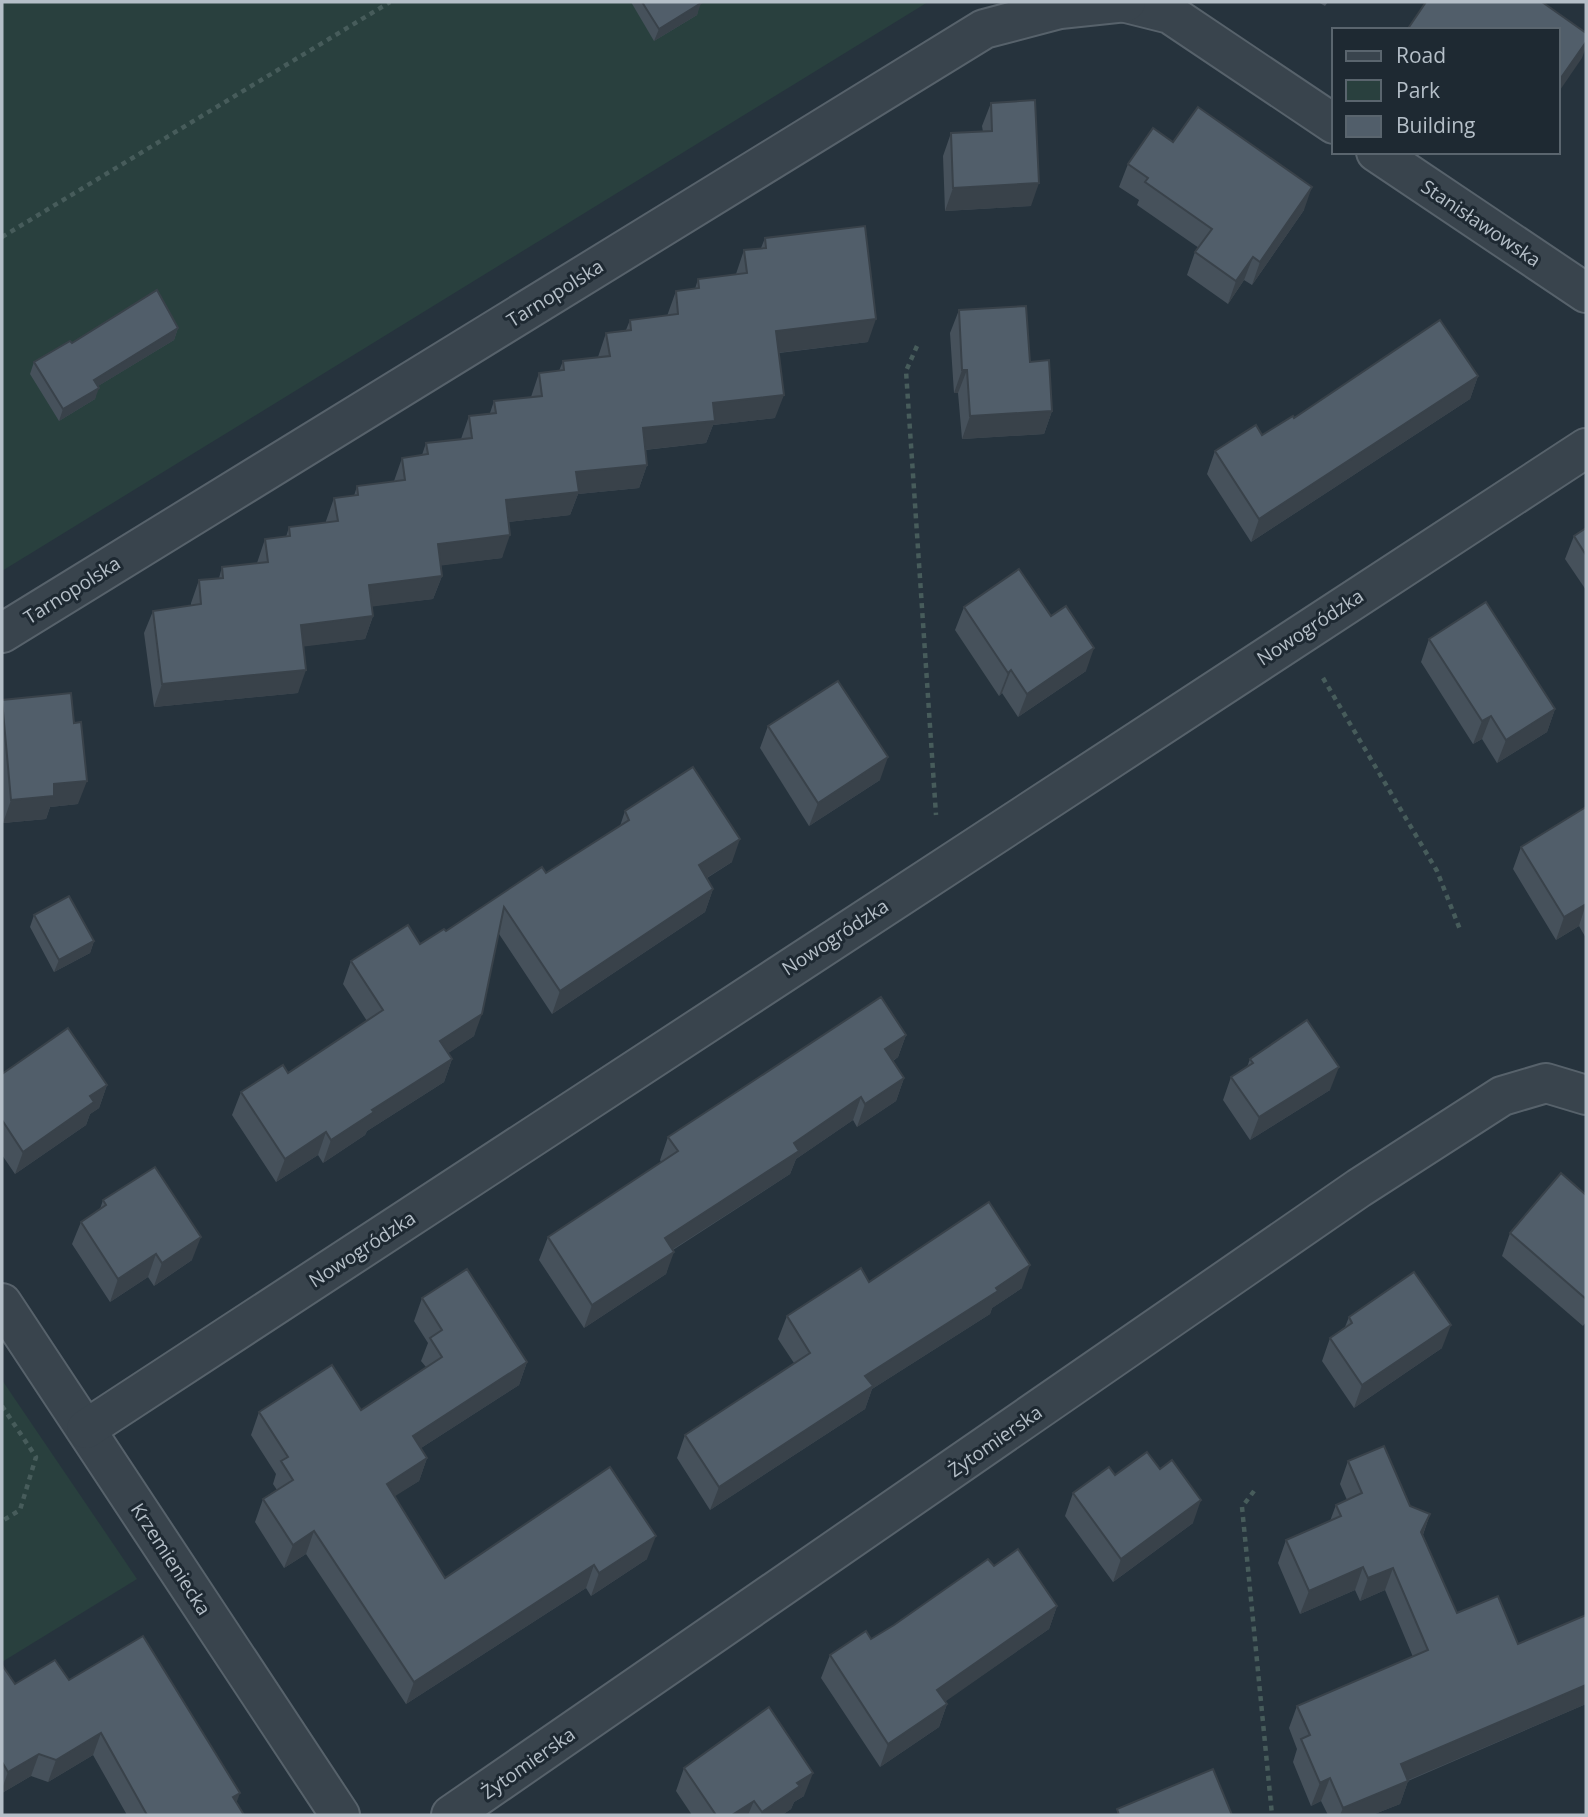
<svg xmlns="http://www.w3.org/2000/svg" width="1588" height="1817" font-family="'Open Sans',sans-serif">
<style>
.green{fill:#29403e}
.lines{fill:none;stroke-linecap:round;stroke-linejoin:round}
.street-casing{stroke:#57626b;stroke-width:42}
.path{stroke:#475c5b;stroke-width:4.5;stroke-dasharray:5 5;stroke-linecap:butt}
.street{stroke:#39444d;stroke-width:38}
.wall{fill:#46515b}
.shaded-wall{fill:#39424a}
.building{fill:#515e6a;stroke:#39424a;stroke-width:2}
.labels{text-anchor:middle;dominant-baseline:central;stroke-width:6;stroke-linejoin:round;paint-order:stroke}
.street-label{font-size:19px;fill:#b5bfc8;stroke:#1e2932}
</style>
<rect width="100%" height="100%" fill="#26333d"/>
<g class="green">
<path d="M 2,2 L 928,2 L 2,571 Z"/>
<path d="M 2,1380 L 137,1579 L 2,1662 Z"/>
</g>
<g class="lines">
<g class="street-casing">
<g id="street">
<path d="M 1126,3 L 1170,14 L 1334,124"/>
<path d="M 1376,152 L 1586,293"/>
<path d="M 2,633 L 984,29 L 1060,9 L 1126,2"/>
<path d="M 2,1303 L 340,1815"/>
<path d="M 86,1429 L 1586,448"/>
<path d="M 451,1815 L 1359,1188 L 1502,1096 L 1546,1083 L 1586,1095"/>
</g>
</g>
<g class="path">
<path d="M 2,237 L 390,2"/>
<path d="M 917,346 L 906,371 L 936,815"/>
<path d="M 1323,678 L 1437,871 L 1461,932"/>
<path d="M 2,1406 L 36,1457 L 20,1510 L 2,1521"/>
<path d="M 1254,1491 L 1242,1507 L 1272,1815"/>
</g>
<use href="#street" class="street"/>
</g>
<g class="wall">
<path d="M 631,2 L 700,2 L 697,15 L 654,41 Z"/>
<path d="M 1318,2 L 1328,2 L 1325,6 Z"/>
<path d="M 991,103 L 1031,206 L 945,211 L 943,156 L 951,133 L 983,132 L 982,126 Z"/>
<path d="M 1173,142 L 1304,210 L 1252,285 L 1244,280 L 1228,304 L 1187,275 L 1195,252 L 1199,248 L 1137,205 L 1139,200 L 1119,187 L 1128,164 Z"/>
<path d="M 765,238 L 868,342 L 779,353 L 775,418 L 713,425 L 706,443 L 645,450 L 647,465 L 639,488 L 578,494 L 570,515 L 508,522 L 502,558 L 441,565 L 442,576 L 433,599 L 372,606 L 373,616 L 365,639 L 303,646 L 298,693 L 154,707 L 144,633 L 153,611 L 191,606 L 191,603 L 199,580 L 219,578 L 222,567 L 257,563 L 265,539 L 286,537 L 289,527 L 326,523 L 326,521 L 334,498 L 354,496 L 357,486 L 394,481 L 402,458 L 422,455 L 426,443 L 461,439 L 469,416 L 490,413 L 494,401 L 531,397 L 539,373 L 559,371 L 563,361 L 598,357 L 606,333 L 626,330 L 630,320 L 667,316 L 676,291 L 695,289 L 698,279 L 736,274 L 744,250 L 761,248 Z"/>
<path d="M 959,310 L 1030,362 L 1052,411 L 1044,434 L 962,439 L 958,393 L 954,393 L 950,333 Z"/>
<path d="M 178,328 L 174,340 L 98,386 L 95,399 L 59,421 L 30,374 L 34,362 L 72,343 Z"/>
<path d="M 1478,376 L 1470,399 L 1251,542 L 1207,474 L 1215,451 L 1262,435 L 1294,418 Z"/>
<path d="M 1586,528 L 1586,590 L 1565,559 L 1574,536 Z"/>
<path d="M 964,607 L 1086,671 L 1018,717 L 1002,693 L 999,696 L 955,630 Z"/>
<path d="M 1429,639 L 1555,709 L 1547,732 L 1497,763 L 1482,739 L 1473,744 L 1421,662 Z"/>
<path d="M 2,700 L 78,804 L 50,807 L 46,819 L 3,823 L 2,811 Z"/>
<path d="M 768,726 L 880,780 L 809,826 L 760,748 Z"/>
<path d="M 1586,807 L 1586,938 L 1579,926 L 1556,940 L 1513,869 L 1521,847 Z"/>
<path d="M 625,811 L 732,862 L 707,878 L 713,889 L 705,912 L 552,1014 L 499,934 L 474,1036 L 448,1053 L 452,1059 L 444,1082 L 367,1131 L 365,1135 L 323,1163 L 318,1155 L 276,1182 L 232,1115 L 241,1092 L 288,1073 L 367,1021 L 343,984 L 351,961 L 420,944 L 446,931 L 546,873 L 620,826 Z"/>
<path d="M 34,915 L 94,941 L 90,953 L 54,972 L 30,927 Z"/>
<path d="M 906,1035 L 898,1057 L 893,1061 L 904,1078 L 896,1101 L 857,1127 L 853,1120 L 796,1159 L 790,1174 L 673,1250 L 666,1274 L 584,1328 L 539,1260 L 548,1237 L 661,1162 L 660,1160 L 668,1137 Z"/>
<path d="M 1250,1059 L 1330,1090 L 1250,1140 L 1223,1100 L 1231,1077 L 1247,1067 Z"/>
<path d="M 2,1074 L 107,1085 L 99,1108 L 90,1114 L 86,1125 L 15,1174 L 2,1155 Z"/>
<path d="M 1586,1195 L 1586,1322 L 1583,1326 L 1502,1256 L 1510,1233 Z"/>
<path d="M 103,1200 L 192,1260 L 154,1286 L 148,1277 L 110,1302 L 72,1244 L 81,1222 L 100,1209 Z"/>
<path d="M 869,1282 L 1022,1288 L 992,1308 L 990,1314 L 872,1389 L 865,1409 L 710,1510 L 677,1458 L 685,1435 L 794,1363 L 778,1339 L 787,1316 Z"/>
<path d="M 422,1298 L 527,1362 L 519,1385 L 421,1448 L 427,1458 L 419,1481 L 394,1496 L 445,1578 L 647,1559 L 591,1596 L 586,1588 L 406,1704 L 306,1554 L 284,1568 L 255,1522 L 263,1499 L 277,1490 L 273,1484 L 276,1474 L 251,1435 L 259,1412 L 361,1410 L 426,1367 L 421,1361 L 428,1343 L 414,1321 Z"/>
<path d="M 1349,1317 L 1442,1348 L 1354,1408 L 1322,1361 L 1330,1338 L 1345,1327 Z"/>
<path d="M 1348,1461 L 1410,1506 L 1430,1514 L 1423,1535 L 1457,1613 L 1518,1644 L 1586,1615 L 1586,1704 L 1408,1781 L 1400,1804 L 1372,1815 L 1328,1815 L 1321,1801 L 1311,1806 L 1293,1762 L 1297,1749 L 1289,1728 L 1297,1706 L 1413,1657 L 1385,1590 L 1360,1601 L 1355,1590 L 1300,1614 L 1278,1563 L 1286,1540 L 1330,1521 L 1336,1505 L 1347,1500 L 1340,1484 Z"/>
<path d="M 1115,1475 L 1193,1523 L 1113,1582 L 1065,1516 L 1073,1493 Z"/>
<path d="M 994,1566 L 1057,1606 L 1049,1629 L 945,1701 L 947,1704 L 939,1727 L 880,1767 L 821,1678 L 830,1655 L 871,1639 Z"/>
<path d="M 2,1665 L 15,1684 L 69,1680 L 236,1802 L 244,1815 L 127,1815 L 93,1755 L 48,1782 L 31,1776 L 2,1793 Z"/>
<path d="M 684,1768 L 804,1796 L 794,1802 L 791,1809 L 782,1815 L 692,1815 L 676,1791 Z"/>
</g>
<g class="shaded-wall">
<path d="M 701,3 L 697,15 L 654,41 L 659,29 Z"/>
<path d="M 1586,42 L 1586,47 L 1582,58 L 1558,93 L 1558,82 Z"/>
<path d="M 1039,183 L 1031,206 L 945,211 L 953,188 Z"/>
<path d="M 1312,187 L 1304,210 L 1252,285 L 1260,262 Z"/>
<path d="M 1253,257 L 1244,280 L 1228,304 L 1236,281 Z"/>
<path d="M 876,319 L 868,342 L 768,354 L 776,331 Z"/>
<path d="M 178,328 L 174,340 L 90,391 L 94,380 Z"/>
<path d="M 962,370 L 967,370 L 958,393 L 954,393 Z"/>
<path d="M 1478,376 L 1470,399 L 1251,542 L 1259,519 Z"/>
<path d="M 99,388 L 95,399 L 59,421 L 63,409 Z"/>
<path d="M 784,395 L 775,418 L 713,425 L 706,443 L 634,451 L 643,428 L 713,403 Z"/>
<path d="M 1052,411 L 1044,434 L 962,439 L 970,416 Z"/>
<path d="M 647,465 L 639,488 L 578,494 L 570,515 L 498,523 L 506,500 L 576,472 Z"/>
<path d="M 510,535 L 502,558 L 430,567 L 438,544 Z"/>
<path d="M 442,576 L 433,599 L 361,608 L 369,585 Z"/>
<path d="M 373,616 L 365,639 L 292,648 L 301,625 Z"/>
<path d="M 1094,648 L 1086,671 L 1018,717 L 1027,694 Z"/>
<path d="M 306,670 L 298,693 L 154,707 L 162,684 Z"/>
<path d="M 1011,670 L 1002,693 L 999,696 L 1008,673 Z"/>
<path d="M 1555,709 L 1547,732 L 1497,763 L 1506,740 Z"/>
<path d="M 1491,716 L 1482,739 L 1473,744 L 1482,721 Z"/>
<path d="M 888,757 L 880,780 L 809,826 L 818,803 Z"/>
<path d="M 87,781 L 78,804 L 50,807 L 46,819 L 3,823 L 11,800 L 54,784 Z"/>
<path d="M 740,839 L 732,862 L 690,888 L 699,865 Z"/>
<path d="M 713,889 L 705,912 L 552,1014 L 560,991 Z"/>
<path d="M 1586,904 L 1579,926 L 1556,940 L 1564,917 Z"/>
<path d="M 94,941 L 90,953 L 54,972 L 59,960 Z"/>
<path d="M 482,1014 L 474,1036 L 432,1064 L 440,1041 Z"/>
<path d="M 906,1035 L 898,1057 L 876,1072 L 885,1049 Z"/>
<path d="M 452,1059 L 444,1082 L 367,1131 L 365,1135 L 323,1163 L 331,1140 L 372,1110 Z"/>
<path d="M 1339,1067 L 1330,1090 L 1250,1140 L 1259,1117 Z"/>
<path d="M 904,1078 L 896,1101 L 857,1127 L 865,1104 Z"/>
<path d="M 107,1085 L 99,1108 L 90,1114 L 86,1125 L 15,1174 L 23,1152 L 90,1096 Z"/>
<path d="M 861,1097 L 853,1120 L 796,1159 L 790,1174 L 656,1260 L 665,1238 L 794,1143 Z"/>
<path d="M 326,1132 L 318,1155 L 276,1182 L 285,1159 Z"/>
<path d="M 201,1237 L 192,1260 L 154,1286 L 162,1263 Z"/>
<path d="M 674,1252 L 666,1274 L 584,1328 L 592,1305 Z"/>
<path d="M 156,1254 L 148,1277 L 110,1302 L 118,1279 Z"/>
<path d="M 1030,1265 L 1022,1288 L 992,1308 L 990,1314 L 872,1389 L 865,1409 L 710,1510 L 719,1487 L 865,1376 Z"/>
<path d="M 1451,1325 L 1442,1348 L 1354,1408 L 1362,1385 Z"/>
<path d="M 527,1362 L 519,1385 L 404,1459 L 413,1436 Z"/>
<path d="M 427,1458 L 419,1481 L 378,1507 L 387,1484 Z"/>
<path d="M 1201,1500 L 1193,1523 L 1113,1582 L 1121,1559 Z"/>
<path d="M 1430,1514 L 1422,1537 L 1421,1532 Z"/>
<path d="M 314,1531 L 306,1554 L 284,1568 L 293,1545 Z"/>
<path d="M 656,1536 L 647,1559 L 591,1596 L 599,1573 Z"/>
<path d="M 594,1565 L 586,1588 L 406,1704 L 414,1682 Z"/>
<path d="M 1363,1567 L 1355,1590 L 1300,1614 L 1309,1591 Z"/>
<path d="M 1393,1568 L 1385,1590 L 1360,1601 L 1368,1578 Z"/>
<path d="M 1057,1606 L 1049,1629 L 929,1713 L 937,1690 Z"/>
<path d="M 1586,1685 L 1586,1704 L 1392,1787 L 1401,1764 Z"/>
<path d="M 947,1704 L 939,1727 L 880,1767 L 888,1744 Z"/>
<path d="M 101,1733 L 93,1755 L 48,1782 L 56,1760 Z"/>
<path d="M 39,1754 L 31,1776 L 2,1793 L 2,1789 L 8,1772 Z"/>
<path d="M 813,1773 L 804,1796 L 794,1802 L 791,1809 L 782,1815 L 761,1815 L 762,1812 L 797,1783 Z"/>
<path d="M 1330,1778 L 1321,1801 L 1311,1806 L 1320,1783 Z"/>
<path d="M 1408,1781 L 1400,1804 L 1372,1815 L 1340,1815 L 1343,1808 Z"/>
<path d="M 240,1793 L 232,1815 L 233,1797 Z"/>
<path d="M 754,1801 L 748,1815 L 732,1815 Z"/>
</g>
<g class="building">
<path d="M 642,2 L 700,2 L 701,3 L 659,29 Z"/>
<path d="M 1426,2 L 1542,2 L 1586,33 L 1586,42 L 1558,82 L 1558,30 L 1407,30 Z"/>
<path d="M 1035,100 L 1039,183 L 953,188 L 951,133 L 992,131 L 991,103 Z"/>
<path d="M 1198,107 L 1312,187 L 1260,262 L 1253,257 L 1236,281 L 1195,252 L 1212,229 L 1145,182 L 1148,178 L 1128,164 L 1153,128 L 1173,142 Z"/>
<path d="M 865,226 L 876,319 L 776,331 L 784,395 L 713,403 L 715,421 L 643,428 L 647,465 L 576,472 L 579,492 L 506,500 L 510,535 L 438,544 L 442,576 L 369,585 L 373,616 L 301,625 L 306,670 L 162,684 L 153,611 L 201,604 L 199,580 L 223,578 L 222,567 L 268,562 L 265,539 L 290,536 L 289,527 L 338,521 L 334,498 L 358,495 L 357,486 L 405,480 L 402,458 L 428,454 L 426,443 L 472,438 L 469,416 L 496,413 L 494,401 L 542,396 L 539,373 L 564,370 L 563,361 L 610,356 L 606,333 L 631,330 L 630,320 L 678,314 L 676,291 L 699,288 L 698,279 L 747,273 L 744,250 L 766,248 L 765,238 Z"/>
<path d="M 157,290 L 178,328 L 94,380 L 99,388 L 63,409 L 34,362 L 70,341 L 72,343 Z"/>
<path d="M 1026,306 L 1030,362 L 1049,360 L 1052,411 L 970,416 L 967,370 L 962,370 L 959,310 Z"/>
<path d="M 1440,320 L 1478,376 L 1259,519 L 1215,451 L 1256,425 L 1262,435 L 1293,416 L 1294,418 Z"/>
<path d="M 1586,528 L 1586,555 L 1574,536 Z"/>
<path d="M 1019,569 L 1051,616 L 1066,606 L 1094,648 L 1027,694 L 1011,670 L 1008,673 L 964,607 Z"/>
<path d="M 1486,602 L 1555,709 L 1506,740 L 1491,716 L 1482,721 L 1429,639 Z"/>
<path d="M 838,681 L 888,757 L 818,803 L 768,726 Z"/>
<path d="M 71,693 L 74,723 L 81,722 L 87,781 L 54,784 L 54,796 L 11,800 L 2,700 Z"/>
<path d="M 693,767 L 740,839 L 699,865 L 713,889 L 560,991 L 504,907 L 482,1014 L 440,1041 L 452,1059 L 372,1110 L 374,1112 L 331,1140 L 326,1132 L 285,1159 L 241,1092 L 283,1065 L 288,1073 L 383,1010 L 351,961 L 408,925 L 420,944 L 444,929 L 446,931 L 542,867 L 546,873 L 629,820 L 625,811 Z"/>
<path d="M 1586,807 L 1586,904 L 1564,917 L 1521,847 Z"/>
<path d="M 69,896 L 94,941 L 59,960 L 34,915 Z"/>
<path d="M 881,997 L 906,1035 L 885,1049 L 904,1078 L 865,1104 L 861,1097 L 794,1143 L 799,1151 L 665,1238 L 674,1252 L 592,1305 L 548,1237 L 678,1151 L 668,1137 Z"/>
<path d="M 1307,1020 L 1339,1067 L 1259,1117 L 1231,1077 L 1253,1063 L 1250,1059 Z"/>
<path d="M 68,1028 L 107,1085 L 90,1096 L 94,1102 L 23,1152 L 2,1120 L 2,1074 Z"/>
<path d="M 155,1167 L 201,1237 L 162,1263 L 156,1254 L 118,1279 L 81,1222 L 106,1205 L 103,1200 Z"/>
<path d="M 1561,1173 L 1586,1195 L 1586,1299 L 1510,1233 Z"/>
<path d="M 989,1202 L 1030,1265 L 996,1288 L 998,1291 L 865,1376 L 873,1386 L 719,1487 L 685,1435 L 810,1353 L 787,1316 L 861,1268 L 869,1282 Z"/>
<path d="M 467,1269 L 527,1362 L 413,1436 L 427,1458 L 387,1484 L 445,1578 L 610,1467 L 656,1536 L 599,1573 L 594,1565 L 414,1682 L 314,1531 L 293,1545 L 263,1499 L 293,1480 L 281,1461 L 288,1457 L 259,1412 L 332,1365 L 361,1410 L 442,1357 L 430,1338 L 442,1330 L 422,1298 Z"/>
<path d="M 1414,1272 L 1451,1325 L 1362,1385 L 1330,1338 L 1352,1323 L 1349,1317 Z"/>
<path d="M 1384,1446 L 1410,1506 L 1430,1514 L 1421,1532 L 1457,1613 L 1498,1596 L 1518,1644 L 1586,1615 L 1586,1685 L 1401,1764 L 1408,1781 L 1343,1808 L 1330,1778 L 1320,1783 L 1301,1739 L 1310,1735 L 1297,1706 L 1428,1650 L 1393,1568 L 1368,1578 L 1363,1567 L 1309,1591 L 1286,1540 L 1341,1516 L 1336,1505 L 1362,1493 L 1348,1461 Z"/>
<path d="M 1147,1452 L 1160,1469 L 1172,1460 L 1201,1500 L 1121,1559 L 1073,1493 L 1109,1467 L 1115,1475 Z"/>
<path d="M 1018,1549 L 1057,1606 L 937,1690 L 947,1704 L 888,1744 L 830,1655 L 866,1631 L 871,1639 L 894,1625 L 988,1559 L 994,1566 Z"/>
<path d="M 143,1636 L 240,1793 L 233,1797 L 244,1815 L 146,1815 L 147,1815 L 101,1733 L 56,1760 L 39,1754 L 8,1772 L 2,1762 L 2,1665 L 15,1684 L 55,1660 L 69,1680 Z"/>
<path d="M 769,1707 L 813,1773 L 797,1783 L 800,1786 L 762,1812 L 754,1801 L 732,1815 L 716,1815 L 684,1768 Z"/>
<path d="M 1213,1769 L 1232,1815 L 1119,1815 L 1117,1809 Z"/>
</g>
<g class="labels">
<g class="street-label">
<text transform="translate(1481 223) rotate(34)">Stanisławowska</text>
<text transform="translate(555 293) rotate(-32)">Tarnopolska</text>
<text transform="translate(72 590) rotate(-32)">Tarnopolska</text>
<text transform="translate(1310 627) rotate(-33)">Nowogródzka</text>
<text transform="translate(835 937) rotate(-33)">Nowogródzka</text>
<text transform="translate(362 1249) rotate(-33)">Nowogródzka</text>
<text transform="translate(995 1441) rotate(-35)">Żytomierska</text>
<text transform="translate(171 1559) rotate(57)">Krzemieniecka</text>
<text transform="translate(528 1763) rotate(-35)">Żytomierska</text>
</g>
</g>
<rect width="1588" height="1817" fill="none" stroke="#b5bfc8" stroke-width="7"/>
<rect x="1332" y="28" width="228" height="126" fill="#1e2932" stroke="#5a656e" stroke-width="2"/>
<rect x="1346" y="51" width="35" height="10" fill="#39444d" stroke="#5a656e" stroke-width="2"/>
<text x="1396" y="63" font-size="21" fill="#b5bfc8">Road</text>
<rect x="1346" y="80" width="35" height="21" fill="#29403e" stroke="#5a656e" stroke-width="2"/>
<text x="1396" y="98" font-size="21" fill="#b5bfc8">Park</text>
<rect x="1346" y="116" width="35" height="21" fill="#515e6a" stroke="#5a656e" stroke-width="2"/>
<text x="1396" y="133" font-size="21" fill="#b5bfc8">Building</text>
</svg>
